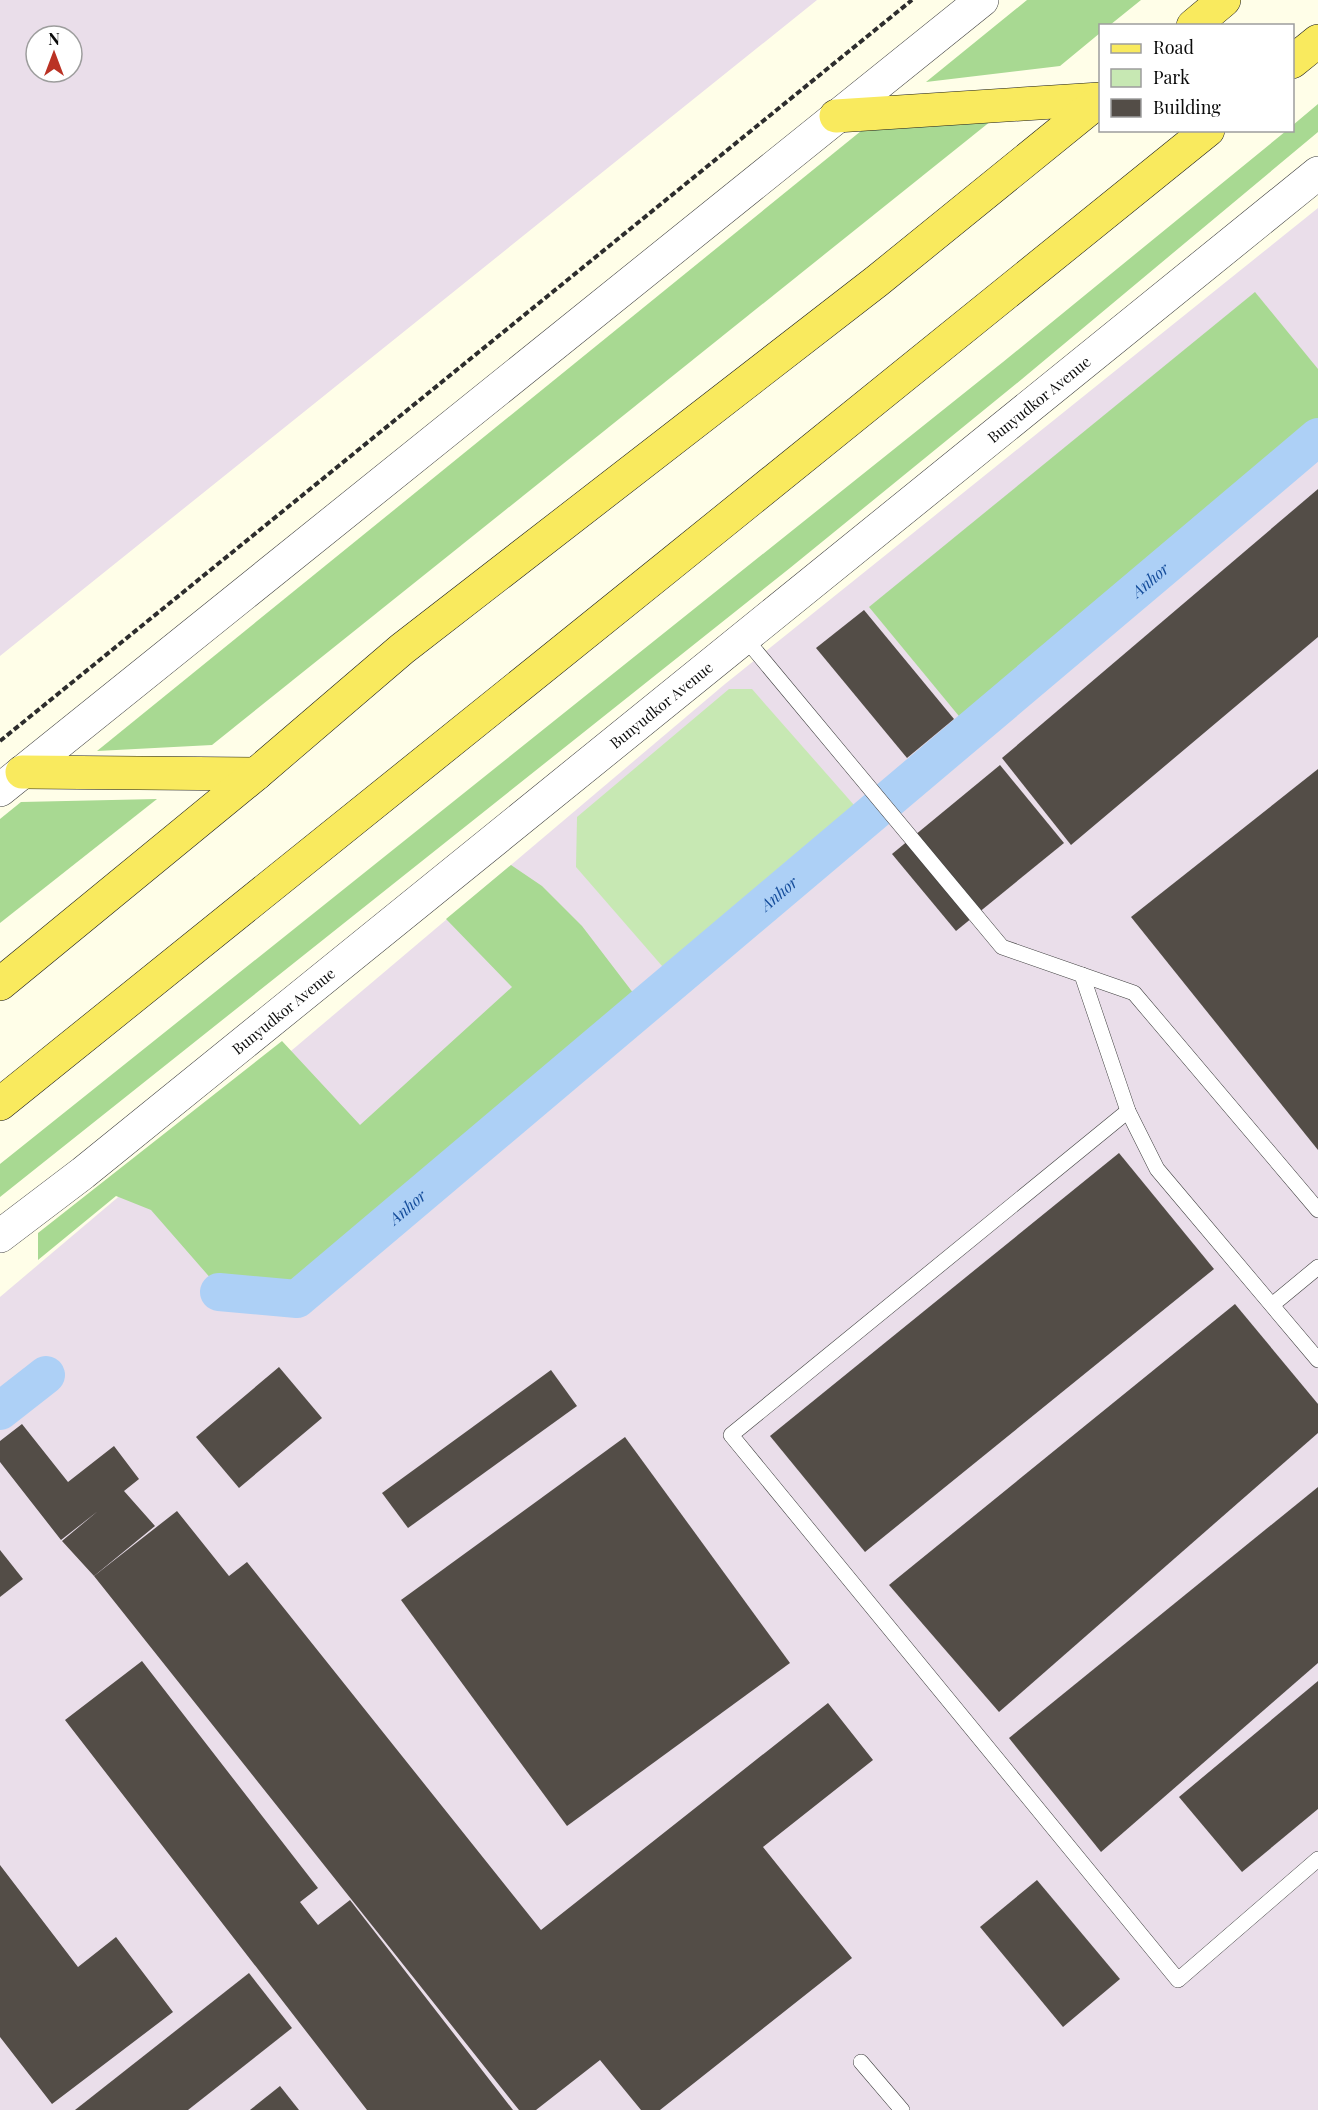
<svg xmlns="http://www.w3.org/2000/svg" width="1318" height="2110" font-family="'Playfair Display',serif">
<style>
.industrial{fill:#eadeea;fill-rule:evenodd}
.green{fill:#c7e8b3}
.forest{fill:#a8d992}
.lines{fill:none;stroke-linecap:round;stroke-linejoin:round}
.canal{stroke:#add0f6;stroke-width:38}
.building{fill:#534d47}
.service-casing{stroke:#3e3e3e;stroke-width:16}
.tertiary-casing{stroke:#3e3e3e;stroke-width:34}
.primary-casing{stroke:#1c1c1c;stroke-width:34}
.path{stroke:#2d2d2d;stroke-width:4;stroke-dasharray:6 3;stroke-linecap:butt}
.service{stroke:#fff;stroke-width:15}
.tertiary{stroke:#fff;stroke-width:33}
.primary{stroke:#f9ea5e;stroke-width:33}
.labels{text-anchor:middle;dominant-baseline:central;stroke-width:6;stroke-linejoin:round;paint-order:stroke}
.street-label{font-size:15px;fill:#0b0b0b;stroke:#fff}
.water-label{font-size:16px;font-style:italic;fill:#154d9b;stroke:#fff}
</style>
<rect width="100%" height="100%" fill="#fffee8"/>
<g class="industrial">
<path d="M 0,0 L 817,0 L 0,656 ZM 36,36 L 72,36 L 72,72 L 36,72 Z"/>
<path d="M 1318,208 L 1318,2110 L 0,2110 L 0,1297 L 725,684 Z"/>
</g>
<path class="green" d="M 729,689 L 752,689 L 861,813 L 669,974 L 576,867 L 577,817 Z"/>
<g class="forest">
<path d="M 1027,0 L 1141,0 L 1110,25 L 1100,26 L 1100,33 L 1060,66 L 926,82 Z"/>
<path d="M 1318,104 L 1318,132 L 1022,379 L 790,568 L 0,1197 L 0,1164 L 1003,362 L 1286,131 L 1292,130 L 1293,125 Z"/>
<path d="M 996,117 L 212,745 L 97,751 L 861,131 Z"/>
<path d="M 1255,292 L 1318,369 L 1318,432 L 963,721 L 869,607 Z"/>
<path d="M 157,799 L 0,923 L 0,819 L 21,802 Z"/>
<path d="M 511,865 L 542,886 L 582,926 L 637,998 L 291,1281 L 213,1281 L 151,1210 L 116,1196 L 38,1260 L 38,1233 L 282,1041 L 360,1125 L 512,987 L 446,919 Z"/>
</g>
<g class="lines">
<g class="canal">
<path id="s1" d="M 219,1292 L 297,1299 L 1318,437"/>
<path d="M 0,1411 L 46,1375"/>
</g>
</g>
<g class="building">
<path d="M 1318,489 L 1318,637 L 1071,845 L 1002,758 Z"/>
<path d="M 864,610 L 954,719 L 907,758 L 816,648 Z"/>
<path d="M 1000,765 L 1064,843 L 956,931 L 892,854 Z"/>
<path d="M 1318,769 L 1318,1150 L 1131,917 Z"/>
<path d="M 1119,1153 L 1214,1269 L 865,1552 L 770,1436 Z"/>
<path d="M 1235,1304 L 1318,1404 L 1318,1433 L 999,1712 L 889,1585 Z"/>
<path d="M 279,1367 L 322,1418 L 239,1488 L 196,1437 Z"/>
<path d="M 551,1370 L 577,1406 L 408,1528 L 382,1493 Z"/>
<path d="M 22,1424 L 68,1482 L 114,1446 L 139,1479 L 124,1491 L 155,1526 L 94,1576 L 62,1541 L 98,1511 L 61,1540 L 0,1462 L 0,1441 Z"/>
<path d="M 625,1437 L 790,1663 L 567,1826 L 401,1600 Z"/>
<path d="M 1318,1487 L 1318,1663 L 1101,1852 L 1009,1738 Z"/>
<path d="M 177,1511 L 229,1576 L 247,1562 L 541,1930 L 828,1703 L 873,1760 L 763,1847 L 852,1958 L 660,2110 L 641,2110 L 600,2060 L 536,2110 L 519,2110 L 94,1576 Z"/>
<path d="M 0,1550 L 23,1579 L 0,1597 Z"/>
<path d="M 142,1661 L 318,1888 L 300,1902 L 318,1925 L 350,1900 L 513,2110 L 367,2110 L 65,1720 Z"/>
<path d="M 1318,1681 L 1318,1809 L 1242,1872 L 1179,1797 Z"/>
<path d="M 0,1865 L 78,1967 L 116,1937 L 173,2012 L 52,2104 L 0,2037 Z"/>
<path d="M 1037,1880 L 1120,1979 L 1063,2027 L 980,1927 Z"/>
<path d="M 249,1973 L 292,2028 L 188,2110 L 75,2110 Z"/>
<path d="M 280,2086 L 299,2110 L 250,2110 Z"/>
</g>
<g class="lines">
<g class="service-casing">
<g id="service">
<path d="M 744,637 L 1002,947 L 1134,993 L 1318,1210"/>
<path d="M 1082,975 L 1128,1111 L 1157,1169 L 1318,1360"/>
<path d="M 1128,1111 L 731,1435 L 1178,1980 L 1318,1859"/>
<path d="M 1272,1305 L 1318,1267"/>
<path d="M 861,2062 L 902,2110"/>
</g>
</g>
<g class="tertiary-casing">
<g id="tertiary">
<path d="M 0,790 L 982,0"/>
<path id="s2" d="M 0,1236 L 83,1173 L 1318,173"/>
</g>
</g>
<g class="primary-casing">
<g id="primary">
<path d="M 1193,26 L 1224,0"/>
<path d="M 1292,62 L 1318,41"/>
<path d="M 836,116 L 1100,99"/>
<path d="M 22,772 L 256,774"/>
<path d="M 0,984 L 256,774 L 402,649 L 877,281 L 1100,100"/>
<path d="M 0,1104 C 402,778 807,457 1208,130"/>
</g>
</g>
<path class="path" d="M 0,741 L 912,0"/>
<use href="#service" class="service"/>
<use href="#tertiary" class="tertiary"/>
<use href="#primary" class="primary"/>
</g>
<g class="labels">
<g class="street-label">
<text stroke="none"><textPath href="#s2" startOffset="1334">Bunyudkor Avenue</textPath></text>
<text stroke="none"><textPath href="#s2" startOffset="848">Bunyudkor Avenue</textPath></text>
<text stroke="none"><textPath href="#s2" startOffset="362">Bunyudkor Avenue</textPath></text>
</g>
<g class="water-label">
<text stroke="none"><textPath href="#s1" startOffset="1194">Anhor</textPath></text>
<text stroke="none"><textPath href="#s1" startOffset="708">Anhor</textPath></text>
<text stroke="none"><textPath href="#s1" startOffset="222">Anhor</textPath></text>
</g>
</g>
<rect x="1099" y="24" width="195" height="108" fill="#ffffff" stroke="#9d9d9d" stroke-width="1.5"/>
<rect x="1111" y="44" width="30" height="9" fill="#f9ea5e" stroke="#9d9d9d" stroke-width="1.5"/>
<text x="1153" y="54" font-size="18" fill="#0b0b0b">Road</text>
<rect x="1111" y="69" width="30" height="18" fill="#c7e8b3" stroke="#9d9d9d" stroke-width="1.5"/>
<text x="1153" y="84" font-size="18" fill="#0b0b0b">Park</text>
<rect x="1111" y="99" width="30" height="18" fill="#534d47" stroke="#9d9d9d" stroke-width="1.5"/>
<text x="1153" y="114" font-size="18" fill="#0b0b0b">Building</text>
<g transform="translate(54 54)"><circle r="28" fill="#ffffff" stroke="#9d9d9d" stroke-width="1.5"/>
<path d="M0-4.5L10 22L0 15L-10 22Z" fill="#ba3224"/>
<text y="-9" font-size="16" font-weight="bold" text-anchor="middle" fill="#0b0b0b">N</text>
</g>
</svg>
